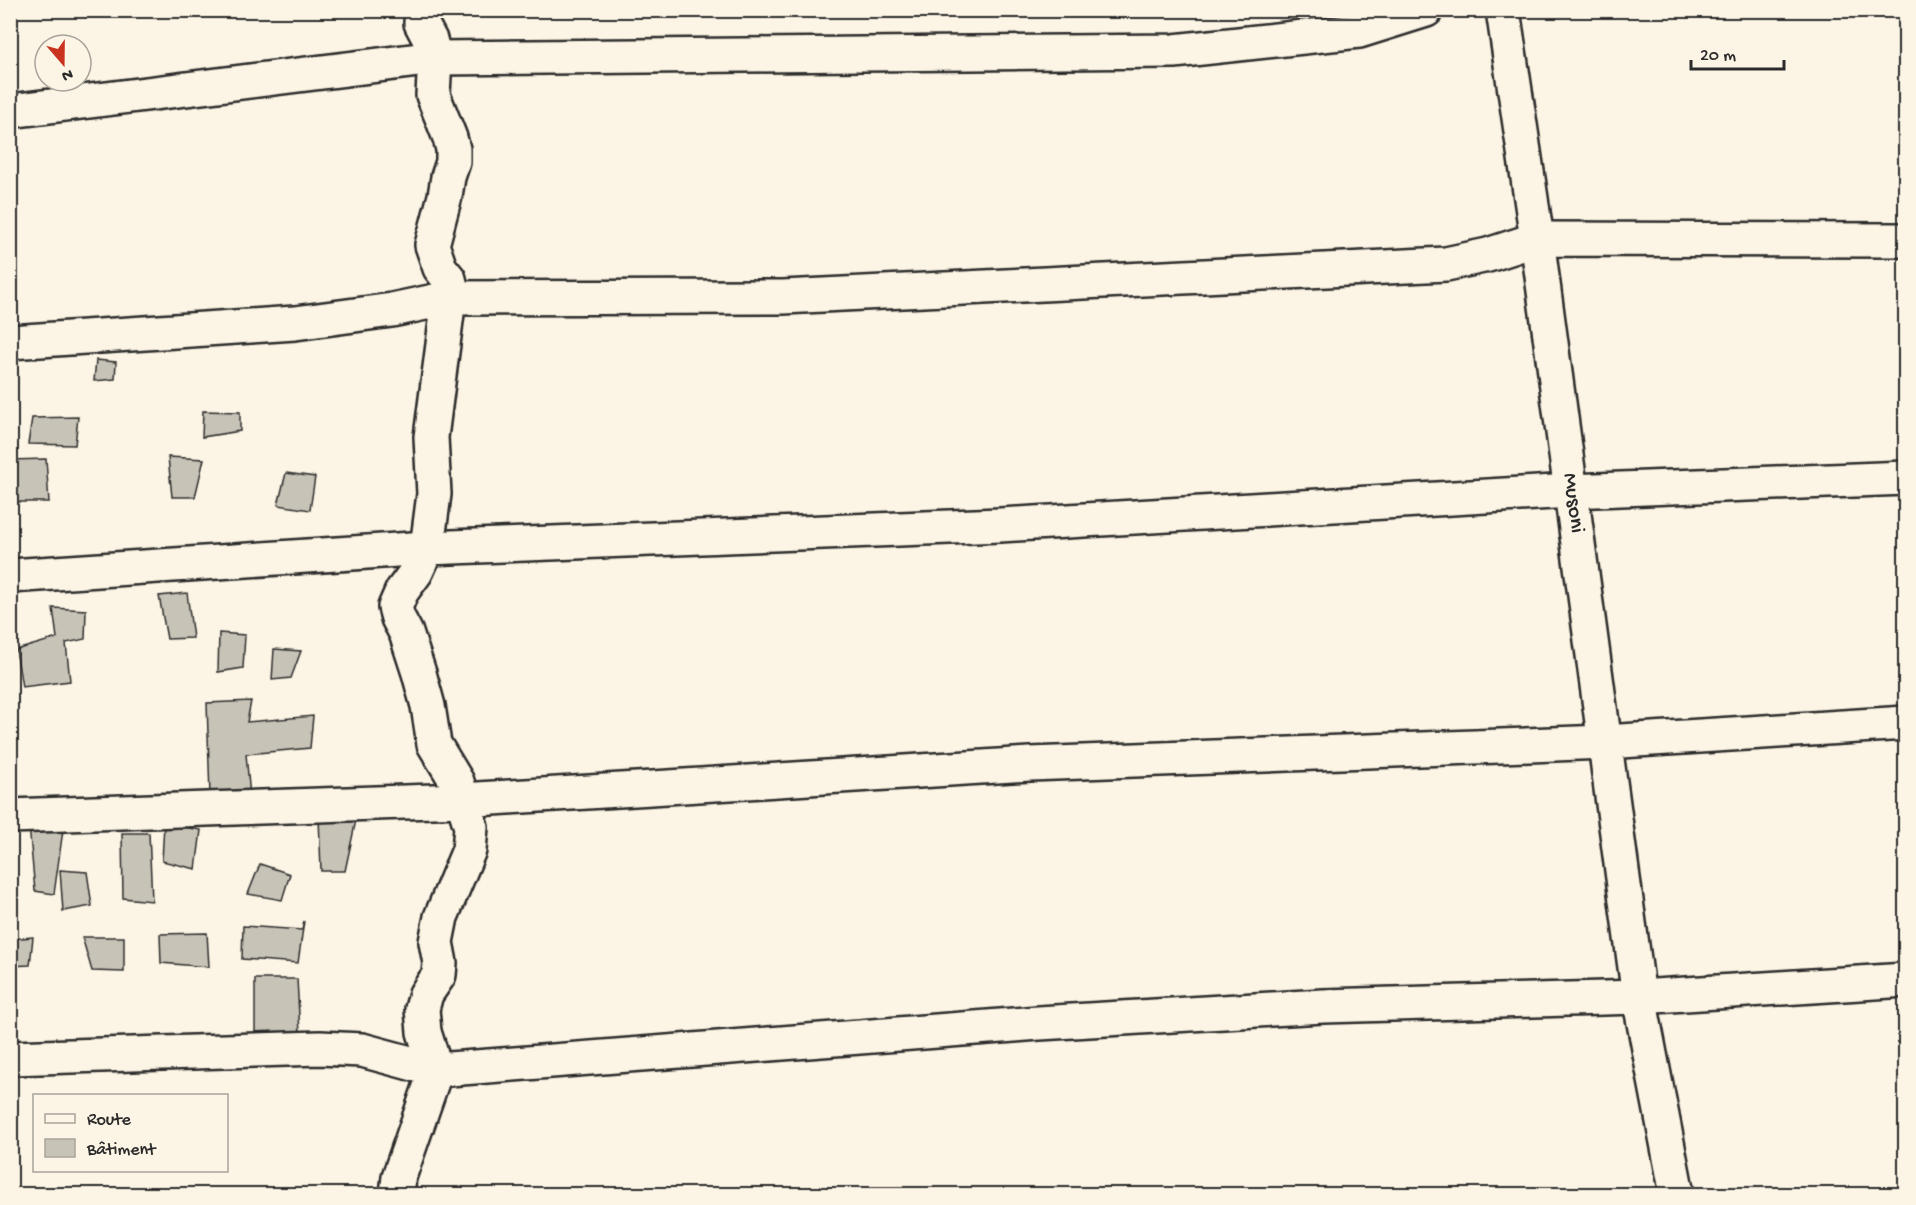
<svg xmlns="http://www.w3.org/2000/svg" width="1916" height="1205" font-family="'Gochi Hand',sans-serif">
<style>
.building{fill:#c8c3b7;stroke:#2b2b2b;stroke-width:1.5}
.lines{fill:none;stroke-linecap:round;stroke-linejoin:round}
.minor-casing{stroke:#2b2b2b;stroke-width:38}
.minor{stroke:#fcf5e5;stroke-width:33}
.labels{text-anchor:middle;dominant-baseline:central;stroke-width:5;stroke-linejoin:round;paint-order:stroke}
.street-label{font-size:22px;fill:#2b2b2b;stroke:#fcf5e5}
</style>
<rect width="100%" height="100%" fill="#fcf5e5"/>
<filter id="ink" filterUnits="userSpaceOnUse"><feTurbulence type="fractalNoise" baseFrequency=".0167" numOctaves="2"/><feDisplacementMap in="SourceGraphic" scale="12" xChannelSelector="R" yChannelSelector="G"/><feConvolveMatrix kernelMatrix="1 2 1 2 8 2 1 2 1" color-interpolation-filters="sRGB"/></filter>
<g filter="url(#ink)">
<g class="building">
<path d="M 96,360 L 116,362 L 115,379 L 94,381 Z"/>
<path d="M 203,411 L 240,412 L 240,431 L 202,437 Z"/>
<path d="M 78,417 L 75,445 L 28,444 L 32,418 Z"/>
<path d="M 168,457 L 204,459 L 195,497 L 172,497 Z"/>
<path d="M 46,459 L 49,502 L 10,502 L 10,460 Z"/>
<path d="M 286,473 L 315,477 L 310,510 L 278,505 Z"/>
<path d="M 187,593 L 193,638 L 167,639 L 159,596 Z"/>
<path d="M 53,608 L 86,610 L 85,639 L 66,643 L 70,681 L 22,687 L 16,650 L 57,638 Z"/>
<path d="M 219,633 L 245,635 L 243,668 L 218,672 Z"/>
<path d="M 274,649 L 301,651 L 291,678 L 272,680 Z"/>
<path d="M 251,701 L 247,722 L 313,716 L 310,748 L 246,754 L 250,796 L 210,796 L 207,703 Z"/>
<path d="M 319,817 L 356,820 L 345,871 L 321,871 Z"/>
<path d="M 164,824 L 201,830 L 196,869 L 162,861 Z"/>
<path d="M 29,825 L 63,830 L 54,894 L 35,891 Z"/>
<path d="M 122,833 L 149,833 L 152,901 L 123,898 Z"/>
<path d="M 260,864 L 290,874 L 282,900 L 248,894 Z"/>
<path d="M 60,870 L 87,872 L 92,906 L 63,911 Z"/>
<path d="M 304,921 L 298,963 L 242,959 L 243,926 L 302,930 Z"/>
<path d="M 207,933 L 209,967 L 161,963 L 160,934 Z"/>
<path d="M 33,937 L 30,965 L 10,966 L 10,939 Z"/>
<path d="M 82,937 L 124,937 L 124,972 L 92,971 Z"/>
<path d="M 255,979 L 297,979 L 300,1033 L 255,1033 Z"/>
</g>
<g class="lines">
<g class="minor-casing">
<g id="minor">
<path id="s1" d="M 1503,10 L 1537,239 L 1639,997 L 1677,1194"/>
<path d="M 10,111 L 435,58 L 1174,51 L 1359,31 L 1426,10"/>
<path d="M 10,342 L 295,323 L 392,310 L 449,298 L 783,297 L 1446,264 L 1488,255 L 1537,239 L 1906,240"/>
<path d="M 10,576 L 427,548 L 1000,525 L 1570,491 L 1906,478"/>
<path d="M 10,816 L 462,800 L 1030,764 L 1605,742 L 1906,723"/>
<path d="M 10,1058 L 320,1048 L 362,1050 L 436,1070 L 1039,1023 L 1323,1006 L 1639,997 L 1906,980"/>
<path d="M 397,1194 L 399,1177 L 436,1070 L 424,1032 L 422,1009 L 426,994 L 439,975 L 440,963 L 436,942 L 441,917 L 469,850 L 471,827 L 457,782 L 434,744 L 428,706 L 419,673 L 406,633 L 398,618 L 395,607 L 402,591 L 416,572 L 427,548 L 434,494 L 431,437 L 449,298 L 452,291 L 449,279 L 440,268 L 432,245 L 445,196 L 448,177 L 453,162 L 453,149 L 450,138 L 433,95 L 435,58 L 430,40 L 421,23 L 422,10"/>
</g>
</g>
<use href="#minor" class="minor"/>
</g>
</g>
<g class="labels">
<g class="street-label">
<text stroke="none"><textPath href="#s1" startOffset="498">Musoni</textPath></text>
</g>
</g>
<rect width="1916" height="1205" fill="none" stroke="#fcf5e5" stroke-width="36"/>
<rect x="18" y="18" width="1880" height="1169" fill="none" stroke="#2b2b2b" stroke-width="2" filter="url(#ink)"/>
<rect x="33" y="1094" width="195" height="78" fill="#fcf5e5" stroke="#a8a49b" stroke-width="1.5"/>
<rect x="45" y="1114" width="30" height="9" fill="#fcf5e5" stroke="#a8a49b" stroke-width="1.5"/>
<text x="87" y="1124" font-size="18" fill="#2b2b2b">Route</text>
<rect x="45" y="1139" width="30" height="18" fill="#c8c3b7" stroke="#a8a49b" stroke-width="1.5"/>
<text x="87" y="1154" font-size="18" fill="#2b2b2b">Bâtiment</text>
<g transform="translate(63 63) rotate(160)"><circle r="28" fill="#fcf5e5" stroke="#a8a49b" stroke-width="1.5"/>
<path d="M0-4.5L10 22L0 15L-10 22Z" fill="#c8321e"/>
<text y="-9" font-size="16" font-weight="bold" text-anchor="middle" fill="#2b2b2b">N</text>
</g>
<path d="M1691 60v9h93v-9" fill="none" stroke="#2b2b2b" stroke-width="3"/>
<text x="1700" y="60" font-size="18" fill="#2b2b2b" stroke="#fcf5e5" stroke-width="4.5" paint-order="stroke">20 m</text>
</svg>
